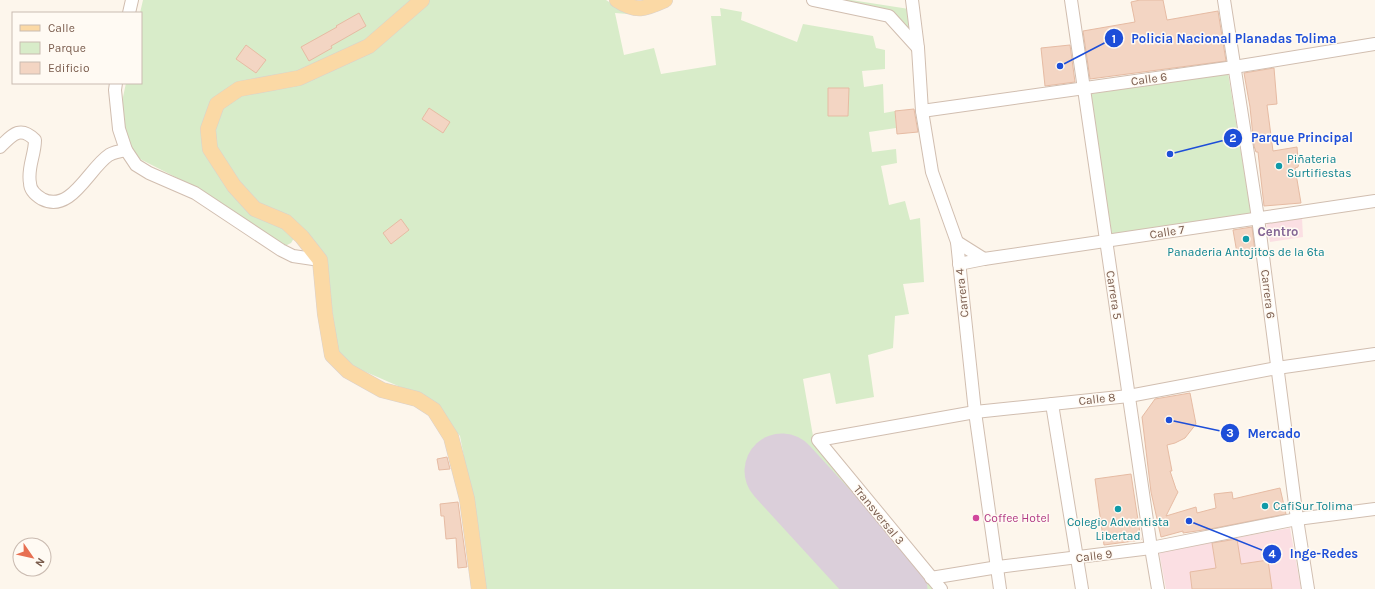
<svg xmlns="http://www.w3.org/2000/svg" width="1375" height="589" font-family="Karla,sans-serif">
<style>
.medical{fill:#fbdfe3}
.green{fill:#d8ecc9}
.lines{fill:none;stroke-linecap:round;stroke-linejoin:round}
.runway{stroke:#dbcfda;stroke-width:75}
.building{fill:#f3d5c3;stroke:#e6bba3}
.minor-casing{stroke:#d1beb0;stroke-width:14}
.major-casing{stroke:#dad1cd;stroke-width:16}
.minor{stroke:#fff;stroke-width:12}
.major{stroke:#fbd9a5;stroke-width:15}
.culture-dot{fill:#0f9aa8;stroke:#fffaf3;stroke-width:1.5}
.hotel-dot{fill:#d1479c;stroke:#fffaf3;stroke-width:1.5}
.labels{text-anchor:middle;dominant-baseline:central;stroke-width:3;stroke-linejoin:round;paint-order:stroke}
.street-label{font-size:12px;fill:#7a5c4d;stroke:#fffaf3}
.culture-label{font-size:12px;fill:#0d838f;stroke:#fffaf3;text-anchor:start}
.hotel-label{font-size:12px;fill:#b23c85;stroke:#fffaf3;text-anchor:start}
.neighbourhood-label{font-size:13px;font-weight:bold;fill:#846695;stroke:#fffaf3}
.leader{fill:none;stroke:#1d4ed8;stroke-width:1.5}
.callout-dot{fill:#1d4ed8;stroke:#fffaf3;stroke-width:1.5}
.mark-label{font-size:12px;text-anchor:middle;font-weight:bold;fill:#fff}
.callout-label{font-size:13px;text-anchor:middle;font-weight:bold;fill:#1d4ed8;stroke:#fffaf3;stroke-width:3;stroke-linejoin:round;paint-order:stroke}
</style>
<rect width="100%" height="100%" fill="#fdf6ec"/>
<g class="medical">
<path d="M 1302,218 L 1303,237 L 1270,242 L 1266,222 Z"/>
<path d="M 1290,528 L 1301,589 L 1166,589 L 1159,552 Z"/>
</g>
<g class="green">
<path d="M 143,0 L 414,0 L 364,42 L 299,74 L 215,102 L 207,152 L 294,238 L 291,243 L 285,246 L 205,192 L 136,157 L 123,126 L 123,97 L 126,83 L 141,83 L 140,13 Z"/>
<path d="M 430,0 L 606,0 L 628,14 L 615,13 L 624,55 L 654,48 L 661,74 L 716,65 L 711,16 L 721,16 L 720,8 L 742,12 L 741,20 L 797,42 L 803,24 L 873,36 L 876,48 L 885,50 L 885,69 L 862,71 L 864,87 L 883,84 L 884,113 L 895,111 L 896,128 L 869,132 L 872,152 L 896,149 L 897,163 L 881,166 L 889,205 L 905,201 L 910,220 L 920,218 L 924,282 L 903,284 L 909,314 L 895,316 L 893,348 L 868,355 L 874,397 L 836,404 L 830,373 L 803,379 L 813,436 L 935,589 L 484,589 L 472,500 L 460,436 L 437,409 L 419,395 L 352,366 L 338,351 L 325,258 L 261,204 L 242,184 L 216,147 L 213,131 L 223,109 L 242,94 L 375,47 Z"/>
<path d="M 834,0 L 851,0 L 909,9 L 914,39 L 890,10 Z"/>
<path d="M 1228,73 L 1251,213 L 1112,235 L 1090,94 Z"/>
</g>
<g class="lines">
<path class="runway" d="M 782,471 L 890,589"/>
</g>
<g class="building">
<path d="M 1140,0 L 1163,0 L 1167,20 L 1218,11 L 1226,61 L 1090,79 L 1083,31 L 1135,22 L 1131,2 Z"/>
<path d="M 359,13 L 366,26 L 331,46 L 332,48 L 309,61 L 301,47 L 337,27 L 336,26 Z"/>
<path d="M 246,45 L 266,60 L 256,73 L 236,59 Z"/>
<path d="M 1070,45 L 1075,82 L 1045,86 L 1041,48 Z"/>
<path d="M 1274,68 L 1277,104 L 1267,105 L 1273,151 L 1297,147 L 1298,159 L 1300,159 L 1298,167 L 1295,168 L 1301,203 L 1264,206 L 1258,152 L 1256,152 L 1254,146 L 1250,107 L 1244,73 Z"/>
<path d="M 828,88 L 849,88 L 848,116 L 828,116 Z"/>
<path d="M 429,108 L 450,122 L 443,133 L 422,119 Z"/>
<path d="M 914,109 L 918,132 L 897,134 L 895,111 Z"/>
<path d="M 401,219 L 409,230 L 391,244 L 383,233 Z"/>
<path d="M 1252,227 L 1255,251 L 1237,253 L 1233,230 Z"/>
<path d="M 1190,393 L 1196,424 L 1185,438 L 1175,443 L 1167,445 L 1172,471 L 1170,471 L 1176,489 L 1178,492 L 1166,516 L 1196,507 L 1197,513 L 1216,508 L 1214,494 L 1232,492 L 1233,499 L 1280,488 L 1286,514 L 1210,529 L 1183,533 L 1183,531 L 1161,537 L 1151,492 L 1142,417 L 1155,399 Z"/>
<path d="M 447,457 L 450,469 L 439,470 L 437,459 Z"/>
<path d="M 1131,474 L 1141,540 L 1104,545 L 1095,479 Z"/>
<path d="M 458,502 L 467,567 L 458,568 L 456,538 L 446,539 L 444,516 L 441,516 L 440,504 Z"/>
<path d="M 1237,539 L 1241,564 L 1268,560 L 1272,589 L 1192,589 L 1190,572 L 1216,568 L 1212,543 Z"/>
</g>
<g class="lines">
<g class="minor-casing">
<g id="minor">
<path d="M 813,0 L 889,16 L 918,48"/>
<path d="M 912,0 L 918,48 L 922,111 L 932,172 L 957,242 L 975,412 L 1000,589"/>
<path d="M 1071,0 L 1151,548 L 1158,589"/>
<path d="M 1224,0 L 1258,218 L 1297,519 L 1308,589"/>
<path d="M 129,13 L 132,0"/>
<path d="M 116,83 L 115,90 L 119,129 L 126,150 L 136,165 L 149,173 L 195,193 L 281,250 L 293,256 L 320,260"/>
<path d="M 922,111 L 1234,67 L 1375,44"/>
<path d="M 0,147 C 12,135 20,125 35,140 C 35,155 27,168 30,183 C 30,190 37,196 42,199 C 71,214 89,168 109,155 C 114,152 120,151 126,150"/>
<path d="M 957,242 L 984,259"/>
<path d="M 959,264 L 984,259 L 1375,201"/>
<path d="M 1052,404 L 1082,589"/>
<path d="M 931,578 L 998,567 L 1151,548 L 1297,519 L 1375,509"/>
<path d="M 941,589 L 818,440 L 975,412 L 1129,396 L 1277,368 L 1375,354"/>
</g>
</g>
<g class="major-casing">
<g id="major">
<path d="M 422,0 L 369,46 L 299,78 L 239,89 L 217,104 L 208,129 L 210,149 L 234,186 L 255,209 L 286,222 L 302,237 L 320,260 L 325,314 L 332,355 L 348,371 L 382,390 L 417,399 L 434,410 L 451,437 L 467,499 L 479,589"/>
<path d="M 617,0 C 637,13 645,9 665,0"/>
</g>
</g>
<use href="#minor" class="minor"/>
<use href="#major" class="major"/>
</g>
<g class="culture-dot">
<circle cx="1279" cy="166" r="4"/>
<circle cx="1246" cy="239" r="4"/>
<circle cx="1265" cy="506" r="4"/>
<circle cx="1118" cy="509" r="4"/>
</g>
<circle class="hotel-dot" cx="976" cy="518" r="4"/>
<g class="labels">
<g class="street-label">
<text transform="translate(1149 79) rotate(-8)">Calle 6</text>
<text transform="translate(1167 232) rotate(-9)">Calle 7</text>
<text transform="translate(962 293) rotate(-96)">Carrera 4</text>
<text transform="translate(1268 294) rotate(83)">Carrera 6</text>
<text transform="translate(1114 295) rotate(81)">Carrera 5</text>
<text transform="translate(1097 399) rotate(-6)">Calle 8</text>
<text transform="translate(879 515) rotate(51)">Transversal 3</text>
<text transform="translate(1094 556) rotate(-7)">Calle 9</text>
</g>
<g class="culture-label">
<text x="1287" y="159">Piñateria<tspan x="1287" dy="14">Surtifiestas</tspan></text>
<text x="1246" y="252" text-anchor="middle">Panaderia Antojitos de la 6ta</text>
<text x="1273" y="506">CafiSur Tolima</text>
<text x="1118" y="522" text-anchor="middle">Colegio Adventista<tspan x="1118" dy="14">Libertad</tspan></text>
</g>
<g class="hotel-label">
<text x="984" y="518">Coffee Hotel</text>
</g>
<g class="neighbourhood-label">
<text x="1278" y="231">Centro</text>
</g>
</g>
<path class="leader" d="M1060 66L1114 38M1170 154L1233 138M1169 420L1230 433M1189 521L1272 554"/>
<g class="callout-dot">
<circle cx="1060" cy="66" r="4"/>
<circle cx="1170" cy="154" r="4"/>
<circle cx="1169" cy="420" r="4"/>
<circle cx="1189" cy="521" r="4"/>
<circle cx="1114" cy="38" r="10"/>
<circle cx="1233" cy="138" r="10"/>
<circle cx="1230" cy="433" r="10"/>
<circle cx="1272" cy="554" r="10"/>
</g>
<g class="mark-label">
<text x="1114" y="43">1</text>
<text x="1233" y="142">2</text>
<text x="1230" y="437">3</text>
<text x="1272" y="558">4</text>
</g>
<g class="callout-label">
<text x="1234" y="43">Policia Nacional Planadas Tolima</text>
<text x="1302" y="142">Parque Principal</text>
<text x="1274" y="438">Mercado</text>
<text x="1324" y="558">Inge-Redes</text>
</g>
<rect x="12" y="12" width="130" height="72" fill="#fffaf3" stroke="#cabbb1"/>
<rect x="20" y="25" width="20" height="6" fill="#fbd9a5" stroke="#cabbb1"/>
<text x="48" y="32" font-size="12" fill="#7a5c4d">Calle</text>
<rect x="20" y="42" width="20" height="12" fill="#d8ecc9" stroke="#cabbb1"/>
<text x="48" y="52" font-size="12" fill="#7a5c4d">Parque</text>
<rect x="20" y="62" width="20" height="12" fill="#f3d5c3" stroke="#cabbb1"/>
<text x="48" y="72" font-size="12" fill="#7a5c4d">Edificio</text>
<g transform="translate(32 557) rotate(124)"><circle r="19" fill="#fffaf3" stroke="#cabbb1"/>
<path d="M0-3L7 15L0 10L-7 15Z" fill="#e76f51"/>
<text y="-6" font-size="11" font-weight="bold" text-anchor="middle" fill="#7a5c4d">N</text>
</g>
</svg>
